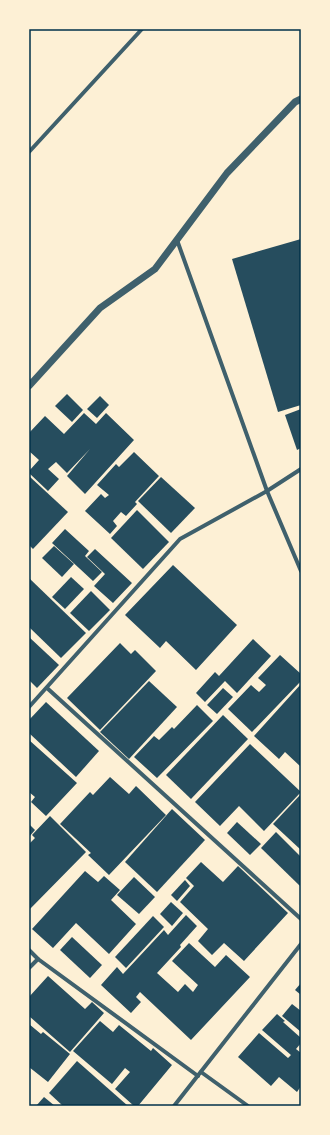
<svg xmlns="http://www.w3.org/2000/svg" width="330" height="1135" font-family="'PT Sans Narrow',sans-serif">
<style>
.building{fill:#264d5e}
.lines{fill:none;stroke-linecap:round;stroke-linejoin:round}
.minor{stroke:#3f606c;stroke-width:4}
.tertiary{stroke:#3f606c;stroke-width:7}
.neatline{fill:none;stroke:#003049;stroke-width:1.5}
</style>
<rect width="100%" height="100%" fill="#fdf0d5"/>
<g class="building">
<path d="M 301,239 L 301,405 L 278,412 L 232,259 Z"/>
<path d="M 67,394 L 83,410 L 72,422 L 55,406 Z"/>
<path d="M 100,396 L 109,405 L 97,418 L 87,409 Z"/>
<path d="M 301,409 L 301,448 L 297,450 L 285,415 Z"/>
<path d="M 84,413 L 96,424 L 106,413 L 134,440 L 85,494 L 67,476 L 90,449 L 67,473 L 56,462 L 48,469 L 59,479 L 48,491 L 29,473 L 29,471 L 39,460 L 29,451 L 29,433 L 45,416 L 64,434 Z"/>
<path d="M 134,452 L 159,476 L 135,502 L 137,504 L 126,516 L 121,512 L 113,521 L 117,526 L 110,534 L 85,511 L 101,494 L 105,498 L 109,495 L 97,485 L 116,464 L 119,467 Z"/>
<path d="M 29,476 L 68,512 L 33,549 L 29,545 Z"/>
<path d="M 161,477 L 195,508 L 171,533 L 138,501 Z"/>
<path d="M 137,510 L 169,542 L 143,569 L 111,538 Z"/>
<path d="M 65,529 L 89,551 L 85,556 L 102,572 L 93,581 L 52,543 Z"/>
<path d="M 54,546 L 74,564 L 62,577 L 42,558 Z"/>
<path d="M 95,549 L 132,583 L 113,603 L 94,586 L 105,574 L 87,557 Z"/>
<path d="M 173,565 L 237,625 L 196,670 L 166,641 L 160,648 L 125,615 Z"/>
<path d="M 71,577 L 84,589 L 65,609 L 52,597 Z"/>
<path d="M 29,578 L 86,633 L 61,658 L 29,627 Z"/>
<path d="M 91,591 L 110,610 L 89,631 L 70,613 Z"/>
<path d="M 29,637 L 59,665 L 37,688 L 29,680 Z"/>
<path d="M 253,639 L 271,656 L 237,693 L 225,681 L 205,702 L 196,693 L 215,672 L 219,676 Z"/>
<path d="M 120,643 L 131,654 L 135,650 L 156,671 L 100,730 L 67,698 Z"/>
<path d="M 280,655 L 301,674 L 301,681 L 252,732 L 228,709 L 251,685 L 259,692 L 266,685 L 258,678 Z"/>
<path d="M 149,681 L 177,707 L 129,759 L 100,732 Z"/>
<path d="M 301,684 L 301,767 L 285,752 L 279,759 L 254,736 Z"/>
<path d="M 223,688 L 233,697 L 217,714 L 207,705 Z"/>
<path d="M 46,702 L 99,751 L 76,777 L 29,733 L 29,720 Z"/>
<path d="M 197,705 L 213,721 L 157,778 L 134,757 L 154,736 L 159,740 L 172,727 L 174,729 Z"/>
<path d="M 223,715 L 248,739 L 191,799 L 166,775 Z"/>
<path d="M 29,740 L 77,783 L 46,816 L 31,802 L 35,797 L 29,792 Z"/>
<path d="M 250,744 L 301,792 L 264,831 L 239,806 L 220,826 L 195,802 Z"/>
<path d="M 110,777 L 129,794 L 136,786 L 166,815 L 109,875 L 88,855 L 91,853 L 60,824 L 90,792 L 93,795 Z"/>
<path d="M 301,794 L 301,850 L 273,824 Z"/>
<path d="M 172,809 L 205,840 L 157,892 L 125,862 Z"/>
<path d="M 50,816 L 86,852 L 29,910 L 29,844 L 35,838 L 32,835 Z"/>
<path d="M 237,822 L 261,844 L 250,855 L 227,833 Z"/>
<path d="M 29,824 L 35,830 L 29,837 Z"/>
<path d="M 276,832 L 301,857 L 301,887 L 261,848 Z"/>
<path d="M 201,862 L 223,882 L 238,866 L 288,913 L 244,961 L 224,943 L 212,955 L 198,941 L 208,929 L 180,902 L 194,886 L 186,878 Z"/>
<path d="M 85,871 L 98,882 L 104,876 L 120,890 L 111,900 L 136,924 L 109,954 L 76,923 L 53,948 L 32,929 Z"/>
<path d="M 134,877 L 155,897 L 139,914 L 117,895 Z"/>
<path d="M 185,880 L 190,886 L 177,901 L 171,895 Z"/>
<path d="M 171,902 L 183,913 L 172,926 L 160,914 Z"/>
<path d="M 186,915 L 197,926 L 180,945 L 181,947 L 157,973 L 178,992 L 185,984 L 193,992 L 198,985 L 172,961 L 189,943 L 215,967 L 226,955 L 250,977 L 191,1040 L 140,992 L 136,997 L 141,1002 L 131,1013 L 101,985 L 117,967 L 123,974 L 164,930 L 168,935 Z"/>
<path d="M 153,916 L 164,927 L 126,968 L 115,957 Z"/>
<path d="M 72,937 L 102,965 L 90,978 L 60,950 Z"/>
<path d="M 48,976 L 85,1009 L 92,1002 L 104,1013 L 70,1052 L 29,1016 L 29,997 Z"/>
<path d="M 301,983 L 301,995 L 295,990 Z"/>
<path d="M 292,1004 L 301,1011 L 301,1032 L 282,1016 Z"/>
<path d="M 277,1014 L 285,1021 L 283,1022 L 301,1038 L 301,1043 L 296,1049 L 301,1053 L 301,1086 L 297,1092 L 279,1077 L 271,1086 L 238,1057 L 259,1033 L 288,1058 L 291,1055 L 262,1030 Z"/>
<path d="M 100,1021 L 113,1032 L 119,1025 L 151,1051 L 153,1048 L 172,1065 L 138,1106 L 134,1106 L 115,1089 L 130,1072 L 125,1068 L 112,1084 L 73,1051 Z"/>
<path d="M 29,1024 L 41,1034 L 43,1032 L 70,1054 L 48,1082 L 29,1067 Z"/>
<path d="M 77,1061 L 128,1106 L 63,1106 L 49,1093 Z"/>
<path d="M 44,1097 L 55,1106 L 36,1106 Z"/>
</g>
<g class="lines">
<g class="minor">
<path d="M 29,152 L 142,29"/>
<path d="M 177,240 L 267,491 L 301,571"/>
<path d="M 47,688 L 301,919"/>
<path d="M 29,707 L 180,539 L 267,491 L 301,469"/>
<path d="M 29,950 L 38,959 L 198,1076"/>
<path d="M 29,968 L 38,959"/>
<path d="M 201,1072 L 248,1106"/>
<path d="M 174,1106 L 301,944"/>
</g>
<path class="tertiary" d="M 29,386 L 100,308 L 155,269 L 227,173 L 295,102 L 301,99"/>
</g>
<rect width="330" height="1135" fill="none" stroke="#fdf0d5" stroke-width="60"/>
<rect x="30" y="30" width="270" height="1075" class="neatline"/>
</svg>
